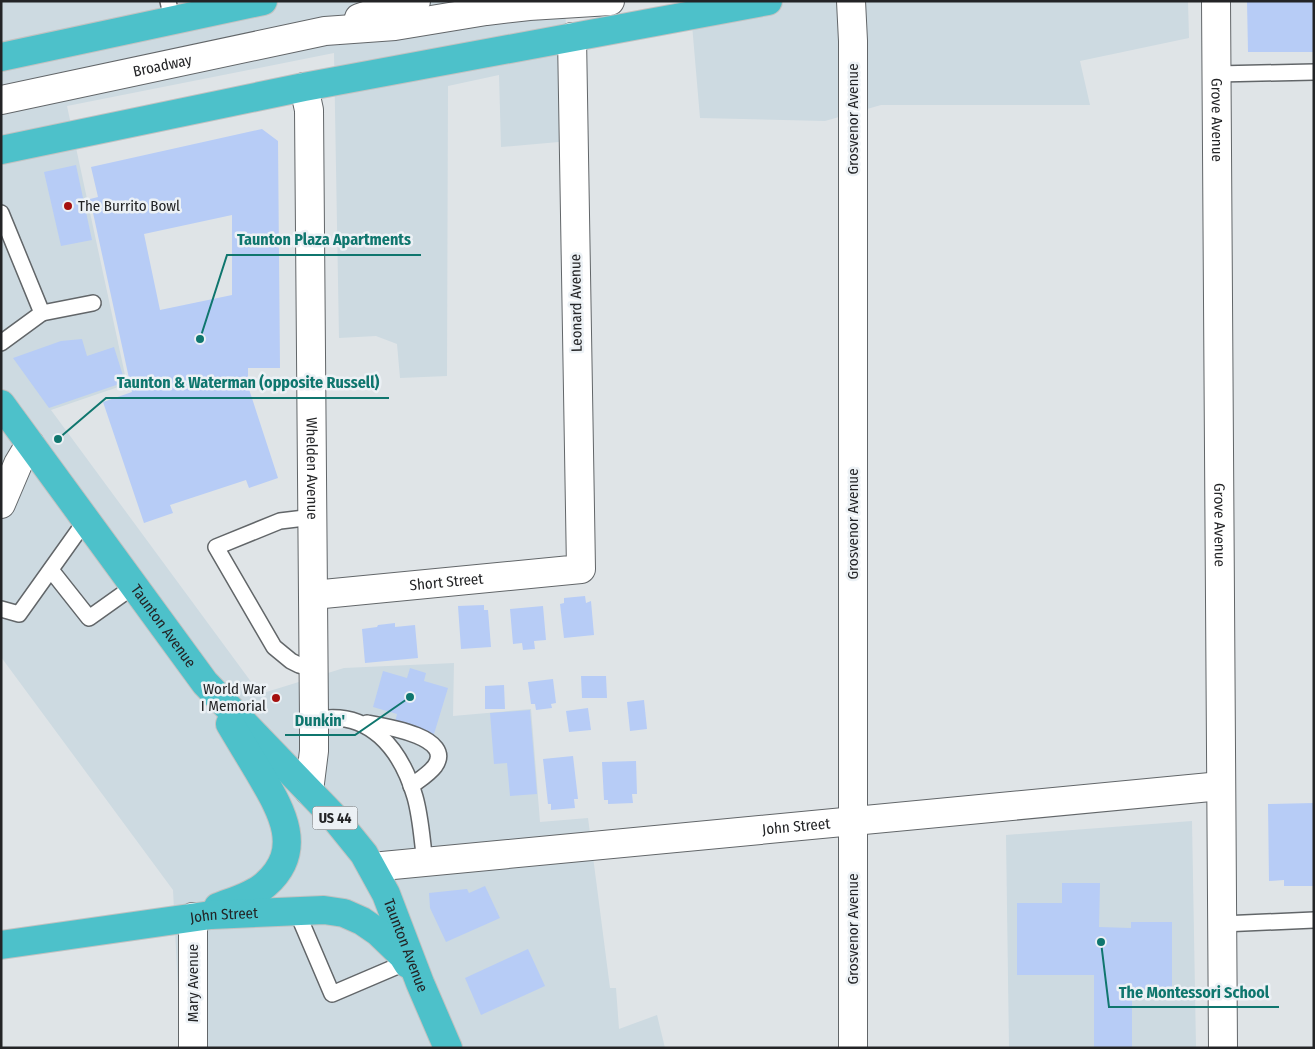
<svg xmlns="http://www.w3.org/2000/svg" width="1315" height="1049" font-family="'Fira Sans Condensed',sans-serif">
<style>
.built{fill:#cddae1}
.building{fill:#b7ccf6;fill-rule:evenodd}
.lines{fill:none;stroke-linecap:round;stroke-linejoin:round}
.lane-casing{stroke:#626669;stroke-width:18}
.street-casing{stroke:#626669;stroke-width:30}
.secondary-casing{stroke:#626669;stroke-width:30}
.highway-casing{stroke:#c1c2c2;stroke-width:30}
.lane{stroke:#fff;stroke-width:15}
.street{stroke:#fff;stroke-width:28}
.secondary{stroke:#fff;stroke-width:28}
.highway{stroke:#4dc1ca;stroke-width:28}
.poi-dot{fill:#a5100f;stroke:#ecf1f5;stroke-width:2}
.labels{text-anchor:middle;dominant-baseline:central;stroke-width:5;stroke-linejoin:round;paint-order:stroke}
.shield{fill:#ecf1f5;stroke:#5f6264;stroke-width:1}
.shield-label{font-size:14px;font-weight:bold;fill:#232426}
.street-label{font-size:15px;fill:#232426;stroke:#ecf1f5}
.poi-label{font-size:15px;fill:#232426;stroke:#ecf1f5;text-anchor:start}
.leader{fill:none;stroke:#0f766e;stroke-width:2}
.callout-dot{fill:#0f766e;stroke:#ecf1f5;stroke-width:2}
.callout-label{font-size:16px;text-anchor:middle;font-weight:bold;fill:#0f766e;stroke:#ecf1f5;stroke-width:5;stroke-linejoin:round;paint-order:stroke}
</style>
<rect width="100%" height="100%" fill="#dfe4e7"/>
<g class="built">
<path d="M 1,1 L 565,1 L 570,141 L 501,147 L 499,75 L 448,86 L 447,376 L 400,378 L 397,344 L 376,336 L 339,338 L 334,53 L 67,106 L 127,384 L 51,410 L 260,694 L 344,668 L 454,663 L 453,716 L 531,709 L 540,822 L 588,818 L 610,988 L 616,988 L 619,1029 L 657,1015 L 665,1048 L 181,1048 L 173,890 L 1,657 Z"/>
<path d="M 690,1 L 1188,1 L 1189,38 L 1080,61 L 1090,105 L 881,105 L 825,121 L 700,118 Z"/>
<path d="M 1192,821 L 1196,1048 L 1009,1048 L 1006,835 Z"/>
</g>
<g class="building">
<path d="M 1247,1 L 1314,1 L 1314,52 L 1248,52 Z"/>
<path d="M 262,129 L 278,141 L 280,368 L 248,368 L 248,386 L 278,478 L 249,488 L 246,480 L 170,505 L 173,513 L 144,523 L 103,402 L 132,392 L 90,199 L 98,197 L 91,167 ZM 232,215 L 232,295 L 160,310 L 144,234 Z"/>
<path d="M 76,165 L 92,240 L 61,246 L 44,172 Z"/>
<path d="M 82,339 L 87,356 L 114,347 L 125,382 L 49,408 L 13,358 L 61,341 Z"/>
<path d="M 585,596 L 586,603 L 591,601 L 594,635 L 564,638 L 560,604 L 564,603 L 564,598 Z"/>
<path d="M 484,605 L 484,610 L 488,610 L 491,647 L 461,649 L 458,606 Z"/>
<path d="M 543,606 L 546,640 L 534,641 L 535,649 L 523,650 L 522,643 L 513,644 L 510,609 Z"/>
<path d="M 395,623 L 395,627 L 415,625 L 418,658 L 365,663 L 362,629 L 377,627 L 378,625 Z"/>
<path d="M 410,668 L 426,673 L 424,681 L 448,688 L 434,734 L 395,722 L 397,714 L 373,707 L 383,671 L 407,678 Z"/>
<path d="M 581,676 L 606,676 L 607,698 L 582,698 Z"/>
<path d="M 553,679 L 556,703 L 551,704 L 552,708 L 536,710 L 535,704 L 531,704 L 528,682 Z"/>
<path d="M 504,685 L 505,709 L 485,709 L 485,686 Z"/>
<path d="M 644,700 L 647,729 L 630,731 L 627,702 Z"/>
<path d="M 588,708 L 591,730 L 569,732 L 566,711 Z"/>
<path d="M 530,710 L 537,794 L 510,796 L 507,763 L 494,764 L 490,713 Z"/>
<path d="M 573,756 L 578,799 L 574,799 L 575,808 L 551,810 L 551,804 L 548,804 L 543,759 Z"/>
<path d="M 636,761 L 637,794 L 632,794 L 633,803 L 608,804 L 608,800 L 604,800 L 602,762 Z"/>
<path d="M 1314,803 L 1314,886 L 1284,886 L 1284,880 L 1269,881 L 1268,804 Z"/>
<path d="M 1062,883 L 1100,883 L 1099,927 L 1131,928 L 1131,922 L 1172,922 L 1172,993 L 1132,992 L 1132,1048 L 1094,1048 L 1094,975 L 1017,975 L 1017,903 L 1062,903 Z"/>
<path d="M 485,886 L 500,918 L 446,942 L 430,908 L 429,893 L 467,889 L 469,893 Z"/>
<path d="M 528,949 L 545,986 L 481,1015 L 465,978 Z"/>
</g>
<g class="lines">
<g class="lane-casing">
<g id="lane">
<path d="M 168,1 L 172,20"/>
<path d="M 1217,74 L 1314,72"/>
<path d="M 1,213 L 42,313 L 1,343"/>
<path d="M 42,313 L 93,303"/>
<path d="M 313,517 L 280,521 L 216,547 L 274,647 L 291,661 L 299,665 L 314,669"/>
<path d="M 51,570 L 89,618 L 134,586"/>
<path d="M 1,609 L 19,614 L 86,520"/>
<path d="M 314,720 C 369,708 401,749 415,797 C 421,818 422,841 425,862"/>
<path d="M 367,723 C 384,726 455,737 435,766 C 429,774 419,780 411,786"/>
<path d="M 297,912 L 332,994 L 407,962"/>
<path d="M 1222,924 L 1314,920"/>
</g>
</g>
<g class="street-casing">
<g id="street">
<path d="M 851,1 L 853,41 L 853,1048"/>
<path id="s1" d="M 1216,1 L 1223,1048"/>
<path id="s2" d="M 304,87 L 309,110 L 314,720 L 314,751 L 309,791"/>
<path d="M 1,504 L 18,464 L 30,444"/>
<path id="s3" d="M 313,595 L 581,569 L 572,37"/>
<path id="s4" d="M 372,867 L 1221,786"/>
<path d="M 193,1048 L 193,917"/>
</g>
</g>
<g class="secondary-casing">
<g id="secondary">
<path d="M 359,18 L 389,8 L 416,1"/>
<path id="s5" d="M 1,100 L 325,31 L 395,26 L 486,11 L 529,6 L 610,1"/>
</g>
</g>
<g class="highway-casing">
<g id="highway">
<path d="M 1,57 L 263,1"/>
<path d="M 1,150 L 304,87 L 768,1"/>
<path id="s6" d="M 1,404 L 205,683 L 334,817 L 364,854 L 386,894 L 420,983 L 448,1048"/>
<path d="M 218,907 C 233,901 253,896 266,884 C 305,849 281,810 260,774 C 250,757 240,741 230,724"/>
<path id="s7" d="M 1,945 L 211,915 L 324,910 L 344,913 L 362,921 L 378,932 L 403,956 L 408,964"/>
</g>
</g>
<use href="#lane" class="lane"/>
<use href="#street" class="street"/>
<use href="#secondary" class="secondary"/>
<use href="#highway" class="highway"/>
</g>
<g class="poi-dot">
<circle cx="68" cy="206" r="5"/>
<circle cx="276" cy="698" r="5"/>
</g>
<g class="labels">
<rect class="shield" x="312.5" y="806.5" width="45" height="23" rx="4"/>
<g class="shield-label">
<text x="335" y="818">US 44</text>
</g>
<g class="street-label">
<text stroke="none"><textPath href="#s5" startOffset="165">Broadway</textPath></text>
<text transform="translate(853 119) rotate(-90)">Grosvenor Avenue</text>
<text stroke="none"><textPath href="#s1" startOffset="119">Grove Avenue</textPath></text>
<text transform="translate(576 303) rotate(-91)">Leonard Avenue</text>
<text stroke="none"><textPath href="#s2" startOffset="382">Whelden Avenue</textPath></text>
<text transform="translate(853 524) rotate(-90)">Grosvenor Avenue</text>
<text stroke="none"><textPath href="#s1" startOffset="524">Grove Avenue</textPath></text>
<text stroke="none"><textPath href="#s3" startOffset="134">Short Street</textPath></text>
<text stroke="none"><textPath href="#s6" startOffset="275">Taunton Avenue</textPath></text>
<text stroke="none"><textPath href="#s4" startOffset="426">John Street</textPath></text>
<text stroke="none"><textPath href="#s7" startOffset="225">John Street</textPath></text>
<text transform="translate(853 929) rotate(-90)">Grosvenor Avenue</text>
<text stroke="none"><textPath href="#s6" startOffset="680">Taunton Avenue</textPath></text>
<text transform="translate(193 983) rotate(-90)">Mary Avenue</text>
</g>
<g class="poi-label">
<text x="78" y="206">The Burrito Bowl</text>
<text x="266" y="689" text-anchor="end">World War<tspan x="266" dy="17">I Memorial</tspan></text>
</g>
</g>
<path class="leader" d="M200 339L227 255H421M58 439L106 398H389M410 697L355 735H285M1101 942L1109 1007H1279"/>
<g class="callout-dot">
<circle cx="200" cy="339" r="5"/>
<circle cx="58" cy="439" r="5"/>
<circle cx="410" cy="697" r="5"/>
<circle cx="1101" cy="942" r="5"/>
</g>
<g class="callout-label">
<text x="324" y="245">Taunton Plaza Apartments</text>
<text x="248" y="388">Taunton &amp; Waterman (opposite Russell)</text>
<text x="320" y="726">Dunkin'</text>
<text x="1194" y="998">The Montessori School</text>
</g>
<rect width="1315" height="1049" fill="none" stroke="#232426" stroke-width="5"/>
</svg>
